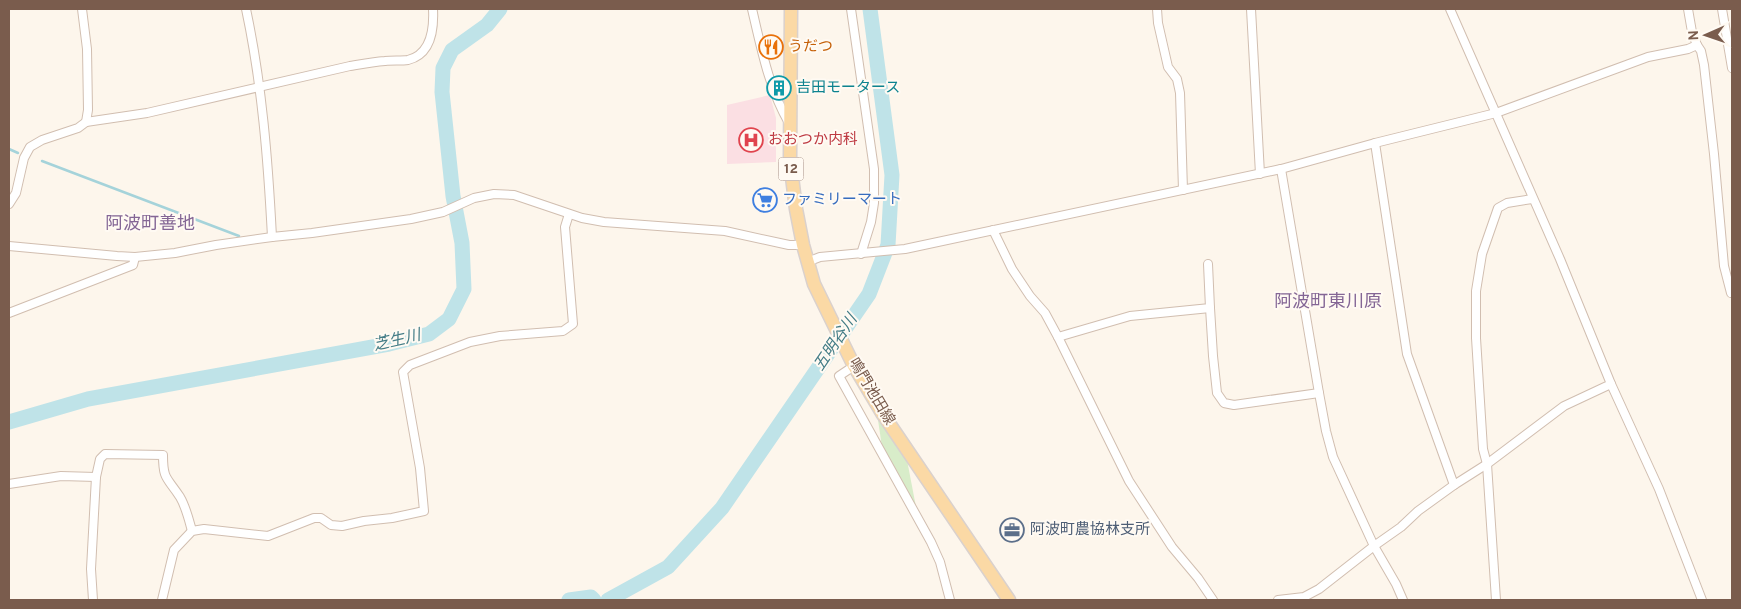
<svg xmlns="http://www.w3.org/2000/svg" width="1741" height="609" font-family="Overpass,'Noto Sans JP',sans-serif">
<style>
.medical{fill:#fbdfe3}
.green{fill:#d8ecc9}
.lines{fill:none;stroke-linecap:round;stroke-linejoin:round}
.stream{stroke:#a5d3da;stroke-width:2.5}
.river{stroke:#bfe3e8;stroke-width:15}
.minor-casing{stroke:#d1beb0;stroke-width:10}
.primary-casing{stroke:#dad1cd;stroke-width:15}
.minor{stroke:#fff;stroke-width:8}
.primary{stroke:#fbd9a5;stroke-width:12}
.labels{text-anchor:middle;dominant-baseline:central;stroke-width:4;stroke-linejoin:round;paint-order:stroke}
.shield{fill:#fffaf3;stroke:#a28b7f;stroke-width:1}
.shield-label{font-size:14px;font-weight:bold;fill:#7a5c4d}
.food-label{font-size:15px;fill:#c56008;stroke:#fffaf3;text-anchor:start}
.culture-label{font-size:15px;fill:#0d838f;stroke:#fffaf3;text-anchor:start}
.health-label{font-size:15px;fill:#be3a42;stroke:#fffaf3;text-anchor:start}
.shop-label{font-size:15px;fill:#366cbe;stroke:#fffaf3;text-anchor:start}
.street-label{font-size:15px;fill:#7a5c4d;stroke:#fffaf3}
.service-label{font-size:15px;fill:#4e5e75;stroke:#fffaf3;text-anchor:start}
.water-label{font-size:16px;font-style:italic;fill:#437c86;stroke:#fffaf3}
.quarter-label{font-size:18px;fill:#846695;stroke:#fffaf3}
</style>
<rect width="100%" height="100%" fill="#fdf6ec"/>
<path class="medical" d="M 770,95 L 776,118 L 776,162 L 727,164 L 727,105 Z"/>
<path class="green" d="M 878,420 L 907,460 L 916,507 L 882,447 Z"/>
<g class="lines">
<g class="stream">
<path d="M 9,149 L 18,153"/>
<path d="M 42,161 L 239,236"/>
</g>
<g class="river">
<path d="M 9,422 L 88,399 L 389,344 L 429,334 L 449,319 L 464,289 L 462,243 L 453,196 L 442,92 L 443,68 L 452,50 L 487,25 L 500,9"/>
<path d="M 569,600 L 591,597 L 594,600"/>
<path d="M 608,600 L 668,567 L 722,508 L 869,294 L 888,245 L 892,175 L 870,9"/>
</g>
<g class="minor-casing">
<g id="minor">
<path d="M 246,9 C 262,84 268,160 272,237"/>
<path d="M 752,9 C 761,47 769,89 789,123"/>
<path d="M 851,9 L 874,169 L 874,203 L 871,222 L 861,254"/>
<path d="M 1157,9 L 1158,23 L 1168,67 L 1177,79 L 1180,93 L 1183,190"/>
<path d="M 1251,9 L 1260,174"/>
<path d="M 1688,9 L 1692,32 L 1697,45"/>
<path d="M 1722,9 L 1732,68"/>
<path d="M 86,122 L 147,113 L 350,66 C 362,64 373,62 385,61 C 392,60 401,61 408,60 C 432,54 434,28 433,9"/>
<path d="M 1375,143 L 1407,354 L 1454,485"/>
<path d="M 1281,169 L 1319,393 L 1326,431 L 1333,457 L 1374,546 L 1396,584 L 1403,600"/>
<path d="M 9,204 L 16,193 L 24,158 L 30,147 L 42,140 L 78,128 L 86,122 L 88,110 L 87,49 L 82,9"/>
<path d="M 993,230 L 1012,269 L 1030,296 L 1045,313 L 1058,337 L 1129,481 L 1172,547 L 1198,578 L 1213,600"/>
<path d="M 9,246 L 117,256 L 135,257 L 175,253 L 216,245 L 272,237 L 312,233 L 411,219 L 443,212 L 474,198 L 494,194 L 514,195 L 582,218 L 604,222 L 725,231 L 789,245 L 803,245"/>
<path d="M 807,262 L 820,257 L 905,249 L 1281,169 L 1375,143 L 1496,113 L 1648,57 L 1688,49 L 1697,45 L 1701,51 L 1704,65 L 1714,154 L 1724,266 L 1731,293"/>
<path d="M 1210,308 L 1213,356 L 1217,393 L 1224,403 L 1234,405 L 1319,393"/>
<path d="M 9,313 L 133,265 L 135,257"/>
<path d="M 1058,337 L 1130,316 L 1210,308 L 1208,264"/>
<path d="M 854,366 L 839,376 L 931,542 L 940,562 L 950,600"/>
<path d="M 1611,384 L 1659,489 L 1702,600"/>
<path d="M 9,484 L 61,476 L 96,477"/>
<path d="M 93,600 L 91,569 L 96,477 L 100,459 L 105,454 L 163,455 C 163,480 167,477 180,497 C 186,507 189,520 192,531"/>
<path d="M 162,600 L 174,550 L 192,531 L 204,529 L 268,536 L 314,518 L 321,518 L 331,525 L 342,526 L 364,521 L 392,518 L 424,511 L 420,468 L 403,372 L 410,365 L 470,342 L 500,336 L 563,331 L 573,324 L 565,227 L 569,214"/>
<path d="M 1278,600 L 1304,597 L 1319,589 L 1374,546 L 1401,527 L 1418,511 L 1454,485 L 1487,464 L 1564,406 L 1611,384 L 1560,259 L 1450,9"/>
<path d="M 1496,600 L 1487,464 L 1483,449 L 1476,338 L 1476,291 L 1482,254 L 1498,208 L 1507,203 L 1532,199"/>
</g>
</g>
<g class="primary-casing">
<path id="primary" d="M 791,9 L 790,161 L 796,209 L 803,245 L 814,284 L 854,366 L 882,413 L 1009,600"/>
</g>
<use href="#minor" class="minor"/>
<use href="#primary" class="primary"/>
</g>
<defs>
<g id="restaurant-ring" transform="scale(1.25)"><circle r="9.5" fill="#fffaf3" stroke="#e8710a" stroke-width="1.5"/><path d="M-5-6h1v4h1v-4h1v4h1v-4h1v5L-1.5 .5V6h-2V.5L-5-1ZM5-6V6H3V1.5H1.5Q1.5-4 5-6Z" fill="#e8710a"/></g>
<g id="building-ring" transform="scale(1.25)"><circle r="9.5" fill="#fffaf3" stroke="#0f9aa8" stroke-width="1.5"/><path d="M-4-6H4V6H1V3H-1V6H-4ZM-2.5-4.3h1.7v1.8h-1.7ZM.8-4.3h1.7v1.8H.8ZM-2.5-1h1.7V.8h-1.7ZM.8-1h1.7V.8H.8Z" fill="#0f9aa8"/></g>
<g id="hospital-ring" transform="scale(1.25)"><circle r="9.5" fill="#fffaf3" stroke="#e0444e" stroke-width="1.5"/><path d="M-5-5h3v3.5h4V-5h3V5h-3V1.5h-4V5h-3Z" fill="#e0444e"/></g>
<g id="supermarket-ring" transform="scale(1.25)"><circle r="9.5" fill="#fffaf3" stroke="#3f7fe0" stroke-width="1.5"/><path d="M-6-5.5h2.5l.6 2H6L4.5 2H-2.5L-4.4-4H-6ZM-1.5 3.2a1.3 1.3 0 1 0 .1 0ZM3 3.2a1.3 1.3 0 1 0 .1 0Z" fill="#3f7fe0"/></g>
<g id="office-ring" transform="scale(1.25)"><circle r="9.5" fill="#fffaf3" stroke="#5c6f8a" stroke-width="1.5"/><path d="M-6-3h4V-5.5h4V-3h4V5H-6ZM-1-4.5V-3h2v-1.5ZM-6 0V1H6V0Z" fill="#5c6f8a"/></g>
</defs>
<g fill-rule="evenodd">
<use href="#restaurant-ring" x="771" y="47"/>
<use href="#building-ring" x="779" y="88"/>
<use href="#hospital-ring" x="751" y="140"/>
<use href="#supermarket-ring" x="765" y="200"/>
<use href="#office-ring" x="1012" y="530"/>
</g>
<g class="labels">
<rect class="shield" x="778.5" y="157.5" width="25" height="23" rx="4"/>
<g class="shield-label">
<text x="791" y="169">12</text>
</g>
<g class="food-label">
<text x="788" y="47">うだつ</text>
</g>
<g class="culture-label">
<text x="796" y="88">吉田モータース</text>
</g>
<g class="health-label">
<text x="768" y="140">おおつか内科</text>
</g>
<g class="shop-label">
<text x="782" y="200">ファミリーマート</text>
</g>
<g class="street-label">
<text transform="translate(871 392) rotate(59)">鳴門池田線</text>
</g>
<g class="service-label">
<text x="1030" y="530">阿波町農協林支所</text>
</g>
<g class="water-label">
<text transform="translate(397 341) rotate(-13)">芝生川</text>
<text transform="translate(836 343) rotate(-56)">五明谷川</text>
</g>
<g class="quarter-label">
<text x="150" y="224">阿波町善地</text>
<text x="1328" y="302">阿波町東川原</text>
</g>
</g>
<rect width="1741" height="609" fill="none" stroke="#7a5c4d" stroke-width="20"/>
<g transform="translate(1706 35) rotate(268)" stroke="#fffaf3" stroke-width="4" paint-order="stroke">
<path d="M0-4L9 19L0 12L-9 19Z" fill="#7a5c4d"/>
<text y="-8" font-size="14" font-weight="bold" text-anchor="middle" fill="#7a5c4d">N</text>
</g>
</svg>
